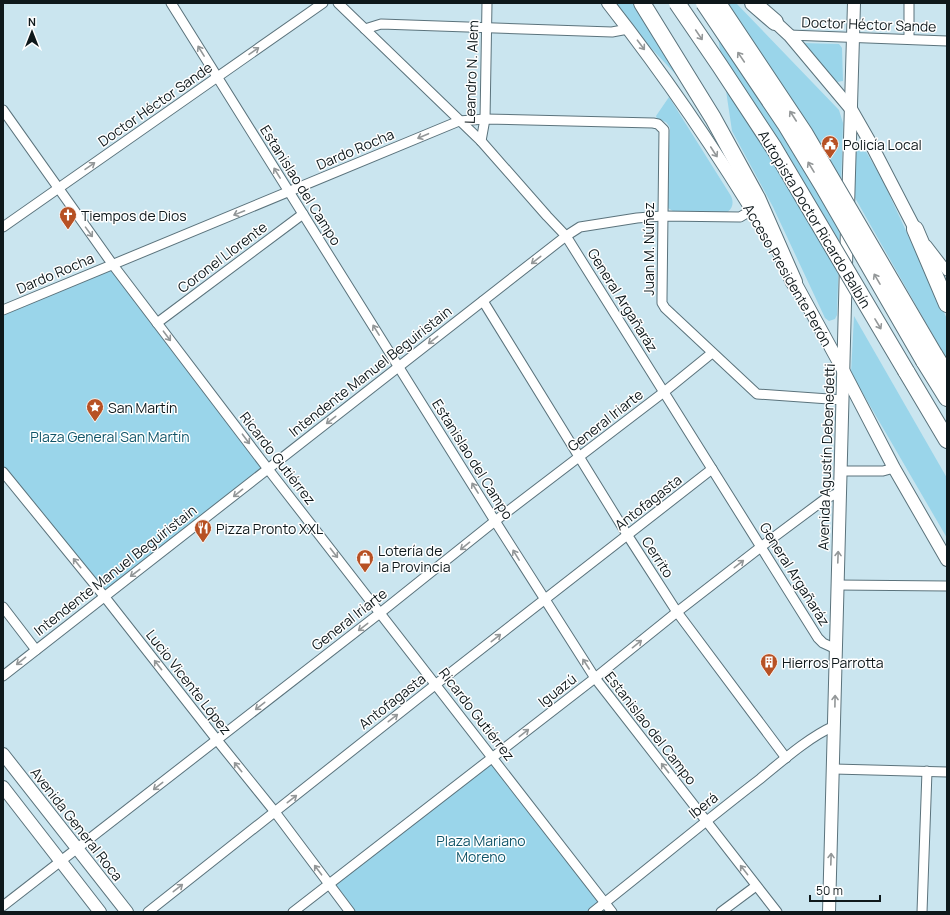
<svg xmlns="http://www.w3.org/2000/svg" width="950" height="915" font-family="Manrope,sans-serif">
<style>
.green{fill:#9ad5ea}
.lines{fill:none;stroke-linecap:round;stroke-linejoin:round}
.street-casing{stroke:#5b737c;stroke-width:11}
.secondary-casing{stroke:#5b737c;stroke-width:14}
.highway-casing{stroke:#5b737c;stroke-width:18}
.street{stroke:#fff;stroke-width:9}
.secondary{stroke:#fff;stroke-width:12}
.highway{stroke:#fff;stroke-width:16}
.highway-bridge-casing{stroke:#5b737c;stroke-width:18;stroke-linecap:butt}
.highway-bridge{stroke:#fff;stroke-width:16}
.oneway{stroke:#939798}
.labels{text-anchor:middle;dominant-baseline:central;stroke-width:3;stroke-linejoin:round;paint-order:stroke}
.street-label{font-size:14px;fill:#0e181b;stroke:#fff}
.poi-label{font-size:14px;fill:#0e181b;stroke:#fff;text-anchor:start}
.park-label{font-size:14px;fill:#0f5468;stroke:#fff}
</style>
<rect width="100%" height="100%" fill="#cae5ef"/>
<g class="green">
<path d="M 614,3 L 632,3 L 681,80 L 636,32 Z"/>
<path d="M 713,3 L 736,3 L 839,110 L 843,123 L 837,315 L 835,319 L 829,321 L 825,318 L 773,207 L 732,131 Z"/>
<path d="M 802,43 L 839,44 L 842,48 L 843,81 L 837,82 Z"/>
<path d="M 669,97 L 731,196 C 734,202 733,209 726,213 L 673,211 L 668,208 L 666,203 L 670,128 C 667,121 664,121 657,119 L 656,116 Z"/>
<path d="M 856,143 L 861,143 L 882,179 L 947,319 L 947,360 L 854,196 Z"/>
<path d="M 113,265 L 268,469 L 104,596 L 3,472 L 3,310 Z"/>
<path d="M 854,316 L 947,478 L 947,538 L 851,373 Z"/>
<path d="M 493,757 L 605,903 L 593,912 L 350,912 L 329,884 Z"/>
</g>
<g class="lines">
<g class="street-casing">
<g id="street">
<path d="M 171,3 L 495,521 L 595,678 L 777,912"/>
<path d="M 338,3 L 481,141 L 547,216 L 566,236 L 818,638 L 823,643 L 836,649"/>
<path d="M 365,29 L 381,24 L 612,32 L 628,29"/>
<path d="M 789,35 L 947,41"/>
<path d="M 909,39 L 909,3"/>
<path d="M 3,110 L 113,265 L 268,469 L 612,912"/>
<path d="M 481,141 L 485,119 L 487,3"/>
<path d="M 3,227 L 323,3"/>
<path d="M 927,245 L 947,271"/>
<path d="M 483,301 L 628,536 L 677,612 L 786,758"/>
<path d="M 3,310 L 459,121 L 485,119 L 653,123 L 658,124 L 664,130 L 662,298 L 662,303 L 665,308 L 757,394 L 843,400"/>
<path d="M 157,323 L 303,214"/>
<path d="M 841,471 L 883,471 L 894,468"/>
<path d="M 3,472 L 104,596 L 217,740 L 275,812 L 350,912"/>
<path d="M 837,585 L 947,586"/>
<path d="M 3,607 L 36,650"/>
<path d="M 3,676 L 566,236 L 580,227 L 637,218 L 662,216 L 740,217 L 752,210"/>
<path d="M 834,769 L 947,772"/>
<path d="M 3,906 L 380,613 L 495,521 L 664,392 L 712,353"/>
<path d="M 148,912 L 435,685 L 712,469"/>
<path d="M 293,912 L 595,678 L 677,612 L 762,546 L 825,499 L 840,492"/>
<path d="M 593,912 C 649,868 704,822 760,779 C 782,761 809,737 834,726"/>
<path d="M 721,912 L 756,886"/>
<path d="M 922,912 L 927,771"/>
</g>
</g>
<g class="secondary-casing">
<g id="secondary">
<path d="M 608,3 C 666,77 719,155 767,235"/>
<path d="M 775,22 L 789,35 L 851,109 L 871,144 L 915,229"/>
<path d="M 848,207 L 854,3"/>
<path d="M 791,275 L 843,370 L 894,468 L 947,560"/>
<path d="M 3,754 L 127,912"/>
<path d="M 3,787 L 100,912"/>
<path d="M 829,912 L 847,227"/>
</g>
</g>
<g class="highway-casing">
<g id="highway">
<path d="M 642,3 L 713,118 L 757,198 L 794,282"/>
<path d="M 753,3 L 775,22"/>
<path d="M 915,229 L 947,304"/>
<path d="M 934,354 L 947,375"/>
<path d="M 924,361 L 947,398"/>
<path d="M 906,371 L 947,440"/>
</g>
</g>
<use href="#street" class="street"/>
<use href="#secondary" class="secondary"/>
<use href="#highway" class="highway"/>
<g class="highway-bridge-casing">
<g id="highway-bridge">
<path d="M 677,3 L 720,66 L 774,148 L 906,371"/>
<path d="M 704,3 L 786,125 L 823,186 L 924,361"/>
<path d="M 719,5 L 805,134 L 934,354"/>
</g>
</g>
<use href="#highway-bridge" class="highway-bridge"/>
</g>
<defs><path id="oneway-shaft" d="M-6 0H5M1.5-3L5.5 0L1.5 3" fill="none" stroke-width="1.6" stroke-linecap="round" stroke-linejoin="round"/></defs>
<g class="oneway">
<use href="#oneway-shaft" transform="translate(699 35) rotate(56)"/>
<use href="#oneway-shaft" transform="translate(641 45) rotate(53)"/>
<use href="#oneway-shaft" transform="translate(201 51) rotate(-122)"/>
<use href="#oneway-shaft" transform="translate(254 51) rotate(-35)"/>
<use href="#oneway-shaft" transform="translate(741 57) rotate(-124)"/>
<use href="#oneway-shaft" transform="translate(793 116) rotate(-123)"/>
<use href="#oneway-shaft" transform="translate(423 136) rotate(157)"/>
<use href="#oneway-shaft" transform="translate(714 152) rotate(57)"/>
<use href="#oneway-shaft" transform="translate(90 166) rotate(-35)"/>
<use href="#oneway-shaft" transform="translate(811 167) rotate(-121)"/>
<use href="#oneway-shaft" transform="translate(277 173) rotate(-122)"/>
<use href="#oneway-shaft" transform="translate(239 213) rotate(158)"/>
<use href="#oneway-shaft" transform="translate(89 232) rotate(54)"/>
<use href="#oneway-shaft" transform="translate(536 260) rotate(142)"/>
<use href="#oneway-shaft" transform="translate(877 279) rotate(-120)"/>
<use href="#oneway-shaft" transform="translate(878 324) rotate(59)"/>
<use href="#oneway-shaft" transform="translate(376 330) rotate(-122)"/>
<use href="#oneway-shaft" transform="translate(167 336) rotate(53)"/>
<use href="#oneway-shaft" transform="translate(433 340) rotate(142)"/>
<use href="#oneway-shaft" transform="translate(331 420) rotate(142)"/>
<use href="#oneway-shaft" transform="translate(246 439) rotate(53)"/>
<use href="#oneway-shaft" transform="translate(475 488) rotate(-122)"/>
<use href="#oneway-shaft" transform="translate(238 493) rotate(141)"/>
<use href="#oneway-shaft" transform="translate(465 546) rotate(141)"/>
<use href="#oneway-shaft" transform="translate(334 553) rotate(52)"/>
<use href="#oneway-shaft" transform="translate(516 555) rotate(-122)"/>
<use href="#oneway-shaft" transform="translate(838 557) rotate(-88)"/>
<use href="#oneway-shaft" transform="translate(77 563) rotate(-129)"/>
<use href="#oneway-shaft" transform="translate(739 564) rotate(-38)"/>
<use href="#oneway-shaft" transform="translate(135 573) rotate(143)"/>
<use href="#oneway-shaft" transform="translate(363 627) rotate(142)"/>
<use href="#oneway-shaft" transform="translate(496 638) rotate(-38)"/>
<use href="#oneway-shaft" transform="translate(637 644) rotate(-39)"/>
<use href="#oneway-shaft" transform="translate(21 661) rotate(141)"/>
<use href="#oneway-shaft" transform="translate(586 664) rotate(-123)"/>
<use href="#oneway-shaft" transform="translate(158 665) rotate(-128)"/>
<use href="#oneway-shaft" transform="translate(835 701) rotate(-89)"/>
<use href="#oneway-shaft" transform="translate(260 706) rotate(142)"/>
<use href="#oneway-shaft" transform="translate(393 718) rotate(-38)"/>
<use href="#oneway-shaft" transform="translate(524 733) rotate(-38)"/>
<use href="#oneway-shaft" transform="translate(238 767) rotate(-129)"/>
<use href="#oneway-shaft" transform="translate(665 768) rotate(-128)"/>
<use href="#oneway-shaft" transform="translate(158 786) rotate(142)"/>
<use href="#oneway-shaft" transform="translate(292 799) rotate(-38)"/>
<use href="#oneway-shaft" transform="translate(831 859) rotate(-88)"/>
<use href="#oneway-shaft" transform="translate(318 870) rotate(-127)"/>
<use href="#oneway-shaft" transform="translate(744 870) rotate(-128)"/>
<use href="#oneway-shaft" transform="translate(178 888) rotate(-38)"/>
</g>
<defs>
<g id="civic-pin" transform="scale(0.9)"><path d="M0 17L-7.5 6A9.5 9.5 0 1 1 7.5 6Z" fill="#b75124" stroke="#fff"/><path d="M-.6-6.5H3V-4.5H.6V-3L4-1V1h2V6H-6V1h2V-1L-.6-3ZM-1.2 2.5V6h2.4V2.5Z" fill="#fff"/></g>
<g id="church-pin" transform="scale(0.9)"><path d="M0 17L-7.5 6A9.5 9.5 0 1 1 7.5 6Z" fill="#b75124" stroke="#fff"/><path d="M-1.2-6h2.4v3.5h3.3v2.4h-3.3V6h-2.4V-.1h-3.3v-2.4h3.3Z" fill="#fff"/></g>
<g id="sight-pin" transform="scale(0.9)"><path d="M0 17L-7.5 6A9.5 9.5 0 1 1 7.5 6Z" fill="#b75124" stroke="#fff"/><path d="M0-6L1.8-2.2L6-1.7L2.9 1.2L3.7 5.4L0 3.3L-3.7 5.4L-2.9 1.2L-6-1.7L-1.8-2.2Z" fill="#fff"/></g>
<g id="restaurant-pin" transform="scale(0.9)"><path d="M0 17L-7.5 6A9.5 9.5 0 1 1 7.5 6Z" fill="#b75124" stroke="#fff"/><path d="M-5-6h1v4h1v-4h1v4h1v-4h1v5L-1.5 .5V6h-2V.5L-5-1ZM5-6V6H3V1.5H1.5Q1.5-4 5-6Z" fill="#fff"/></g>
<g id="shop-pin" transform="scale(0.9)"><path d="M0 17L-7.5 6A9.5 9.5 0 1 1 7.5 6Z" fill="#b75124" stroke="#fff"/><path d="M-5-2.5h2.3a2.7 3.5 0 0 1 5.4 0H5L5.5 6h-11ZM-1.5-2.5h3a1.5 2.3 0 0 0-3 0Z" fill="#fff"/></g>
<g id="building-pin" transform="scale(0.9)"><path d="M0 17L-7.5 6A9.5 9.5 0 1 1 7.5 6Z" fill="#b75124" stroke="#fff"/><path d="M-4-6H4V6H1V3H-1V6H-4ZM-2.5-4.3h1.7v1.8h-1.7ZM.8-4.3h1.7v1.8H.8ZM-2.5-1h1.7V.8h-1.7ZM.8-1h1.7V.8H.8Z" fill="#fff"/></g>
</defs>
<g fill-rule="evenodd">
<use href="#civic-pin" x="830" y="144"/>
<use href="#church-pin" x="68" y="215"/>
<use href="#sight-pin" x="95" y="407"/>
<use href="#restaurant-pin" x="203" y="528"/>
<use href="#shop-pin" x="365" y="558"/>
<use href="#building-pin" x="769" y="662"/>
</g>
<g class="labels">
<g class="street-label">
<text transform="translate(869 24) rotate(2)">Doctor Héctor Sande</text>
<text transform="translate(471 72) rotate(-88)">Leandro N. Alem</text>
<text transform="translate(155 104) rotate(-35)">Doctor Héctor Sande</text>
<text transform="translate(355 149) rotate(-23)">Dardo Rocha</text>
<text transform="translate(301 185) rotate(58)">Estanislao del Campo</text>
<text transform="translate(815 219) rotate(59)">Autopista Doctor Ricardo Balbín</text>
<text transform="translate(648 249) rotate(-90)">Juan M. Núñez</text>
<text transform="translate(222 257) rotate(-37)">Coronel Llorente</text>
<text transform="translate(55 273) rotate(-23)">Dardo Rocha</text>
<text transform="translate(788 275) rotate(60)">Acceso Presidente Perón</text>
<text transform="translate(623 300) rotate(58)">General Argañaráz</text>
<text transform="translate(370 371) rotate(-38)">Intendente Manuel Beguiristain</text>
<text transform="translate(605 420) rotate(-38)">General Iriarte</text>
<text transform="translate(826 457) rotate(-88)">Avenida Agustín Debenedetti</text>
<text transform="translate(278 458) rotate(52)">Ricardo Gutiérrez</text>
<text transform="translate(473 459) rotate(58)">Estanislao del Campo</text>
<text transform="translate(648 502) rotate(-38)">Antofagasta</text>
<text transform="translate(658 557) rotate(57)">Cerrito</text>
<text transform="translate(115 570) rotate(-38)">Intendente Manuel Beguiristain</text>
<text transform="translate(795 574) rotate(58)">General Argañaráz</text>
<text transform="translate(349 619) rotate(-38)">General Iriarte</text>
<text transform="translate(189 682) rotate(52)">Lucio Vicente López</text>
<text transform="translate(557 690) rotate(-38)">Iguazú</text>
<text transform="translate(392 701) rotate(-38)">Antofagasta</text>
<text transform="translate(477 714) rotate(52)">Ricardo Gutiérrez</text>
<text transform="translate(651 728) rotate(52)">Estanislao del Campo</text>
<text transform="translate(703 805) rotate(-38)">Iberá</text>
<text transform="translate(77 824) rotate(52)">Avenida General Roca</text>
</g>
<g class="poi-label">
<text x="843" y="144">Policía Local</text>
<text x="81" y="215">Tiempos de Dios</text>
<text x="108" y="407">San Martín</text>
<text x="216" y="528">Pizza Pronto XXL</text>
<text x="378" y="550">Lotería de<tspan x="378" dy="16">la Provincia</tspan></text>
<text x="782" y="662">Hierros Parrotta</text>
</g>
<g class="park-label">
<text x="110" y="436">Plaza General San Martín</text>
<text x="481" y="840">Plaza Mariano<tspan x="481" dy="16">Moreno</tspan></text>
</g>
</g>
<rect width="950" height="915" fill="none" stroke="#0e181b" stroke-width="8"/>
<g transform="translate(32 32)" stroke="#ffffff" stroke-width="3" paint-order="stroke">
<path d="M0-3L7 15L0 10L-7 15Z" fill="#0e181b"/>
<text y="-6" font-size="11" font-weight="bold" text-anchor="middle" fill="#0e181b">N</text>
</g>
<path d="M810 895v6h70v-6" fill="none" stroke="#0e181b" stroke-width="2"/>
<text x="816" y="895" font-size="12" fill="#0e181b" stroke="#ffffff" stroke-width="3" paint-order="stroke">50 m</text>
</svg>
